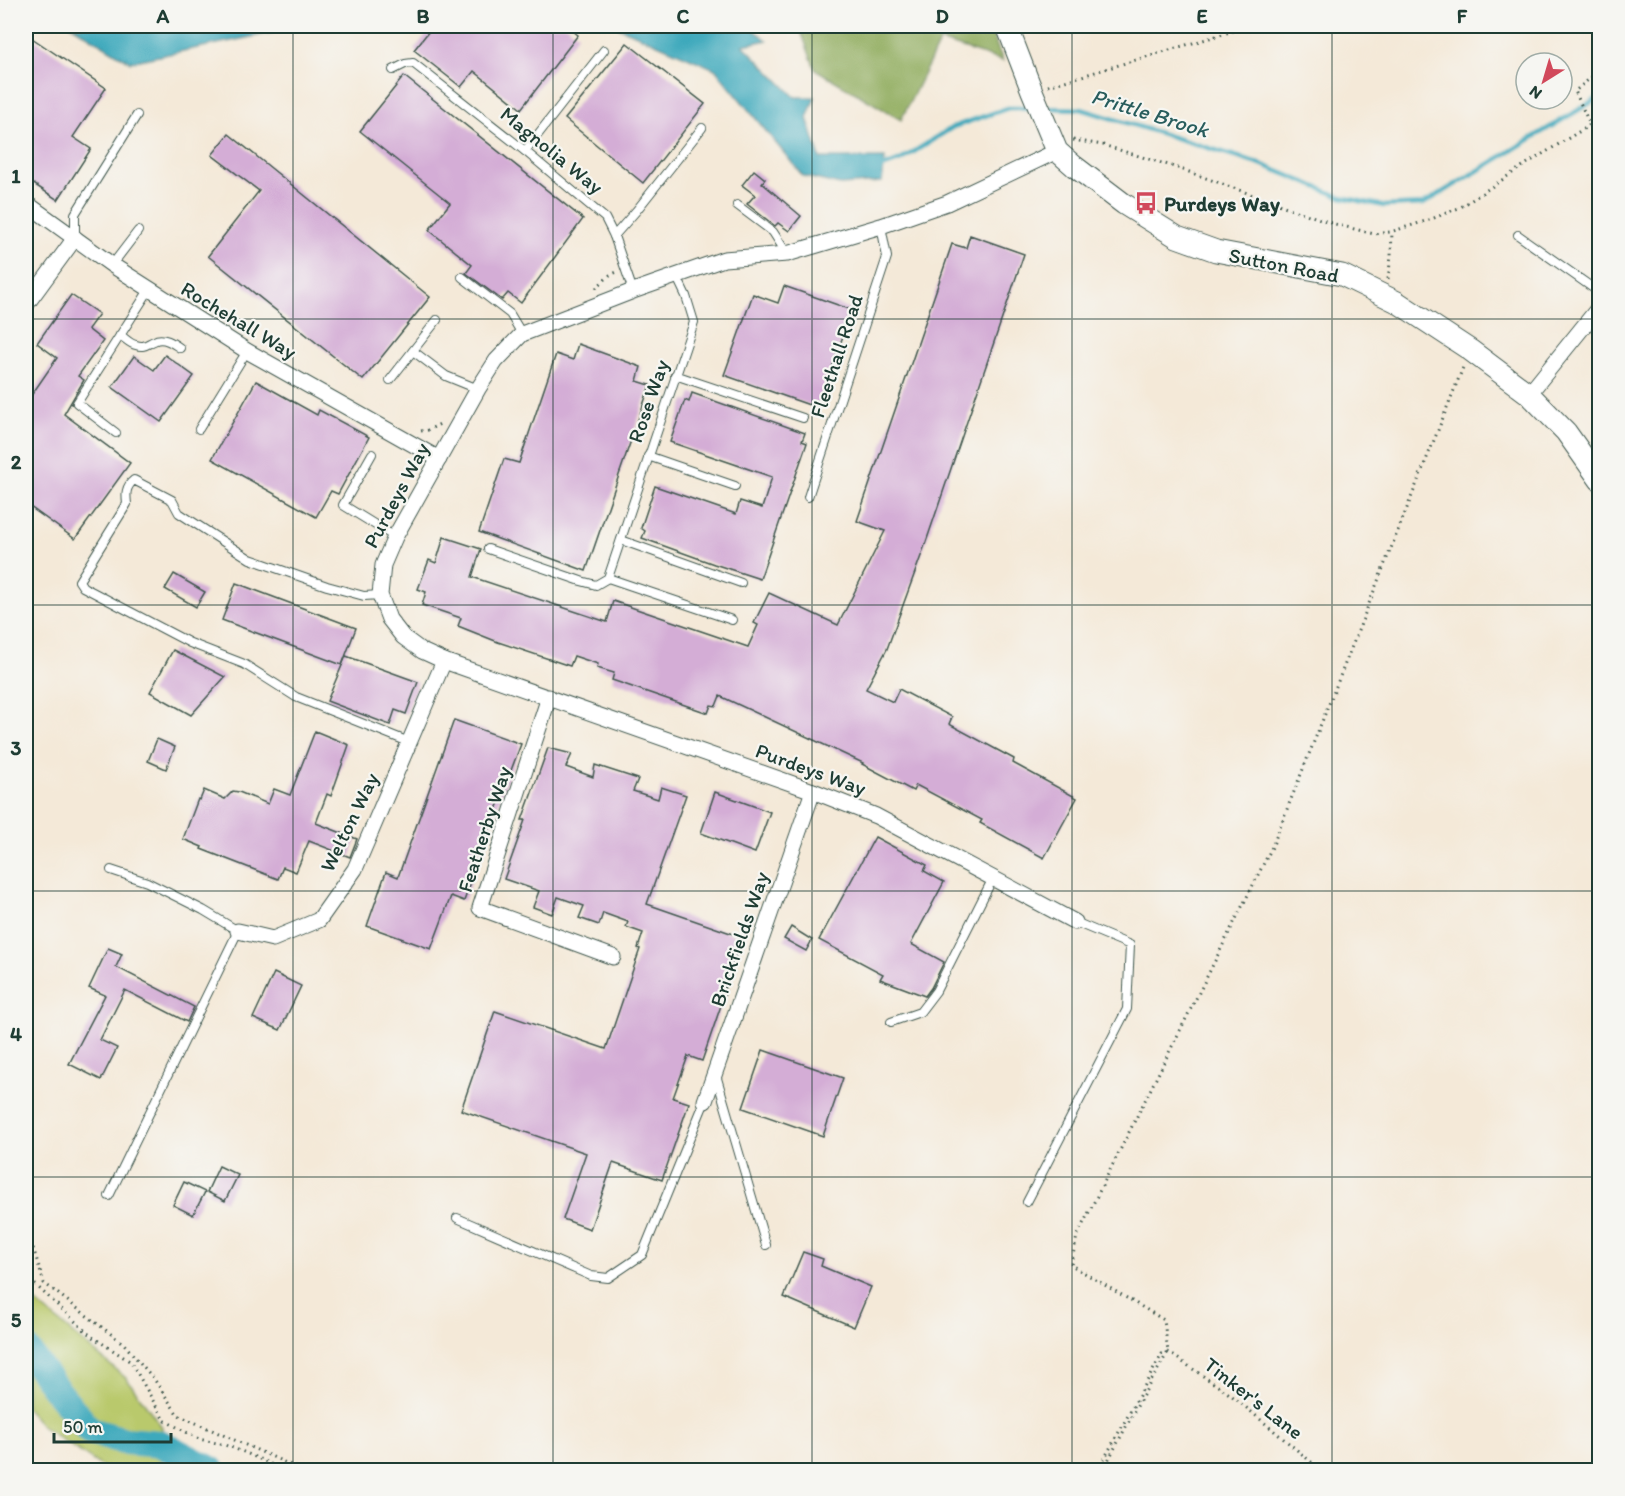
<svg xmlns="http://www.w3.org/2000/svg" width="1625" height="1496" font-family="Itim,sans-serif">
<style>
.green{fill:#b9c96c;stroke:#6c8350;stroke-width:1.5}
.forest{fill:#92ad60;stroke:#58754a;stroke-width:1.5}
.water{fill:#3ca9bc;stroke:#2e7378;stroke-width:1.5}
.lines{fill:none;stroke-linecap:round;stroke-linejoin:round}
.stream{stroke:#3ca9bc;stroke-width:4.5}
.river{stroke:#3ca9bc;stroke-width:28}
.building{fill:#d4add6}
.lane-casing{stroke:#3f574d;stroke-width:10}
.street-casing{stroke:#3f574d;stroke-width:17}
.secondary-casing{stroke:#3f574d;stroke-width:23}
.path{stroke:#3f574d;stroke-width:3;stroke-dasharray:1.5 4.5;stroke-linecap:butt}
.lane{stroke:#fff;stroke-width:8}
.street{stroke:#fff;stroke-width:15}
.secondary{stroke:#fff;stroke-width:21}
.grid{fill:none;stroke:#1f3d34;stroke-width:1.5;stroke-opacity:0.55}
.labels{text-anchor:middle;dominant-baseline:central;stroke-width:4.5;stroke-linejoin:round;paint-order:stroke}
.street-label{font-size:21px;fill:#1f3d34;stroke:#f6f6f2}
.poi-label{font-size:21px;font-weight:bold;fill:#1f3d34;stroke:#f6f6f2;text-anchor:start}
.water-label{font-size:22px;font-style:italic;fill:#285d5d;stroke:#f6f6f2}
.neatline{fill:none;stroke:#1f3d34;stroke-width:2}
.grid-label{font-size:20px;text-anchor:middle;font-weight:bold;fill:#1f3d34}
</style>
<rect width="100%" height="100%" fill="#f6f6f2"/>
<filter id="ink" filterUnits="userSpaceOnUse"><feTurbulence type="fractalNoise" baseFrequency=".0167" numOctaves="2"/><feDisplacementMap in="SourceGraphic" scale="12" xChannelSelector="R" yChannelSelector="G"/><feConvolveMatrix kernelMatrix="1 2 1 2 8 2 1 2 1" color-interpolation-filters="sRGB"/></filter>
<filter id="wash" filterUnits="userSpaceOnUse"><feTurbulence type="fractalNoise" baseFrequency=".008" numOctaves="4" result="noise"/><feDisplacementMap in="SourceGraphic" scale="24" xChannelSelector="R" yChannelSelector="G"/><feGaussianBlur stdDeviation="1.35" result="paint"/><feColorMatrix in="noise" values="0 0 0 0 0 0 0 0 0 0 0 0 0 0 0 0 0 1.4 0 .05"/><feComposite in="paint" operator="in"/></filter>
<g filter="url(#wash)">
<rect width="100%" height="100%" fill="#f4e9d8"/>
<path class="green" d="M 26,1294 L 127,1379 L 162,1427 L 161,1470 L 107,1470 L 43,1427 L 26,1408 Z"/>
<path class="forest" d="M 799,26 L 989,26 L 1003,61 L 940,41 L 901,120 L 815,69 Z"/>
<g class="water">
<path d="M 72,26 L 304,26 L 130,62 Z"/>
<path d="M 616,26 L 748,26 L 767,40 L 743,45 L 795,97 L 815,97 L 807,118 L 820,158 L 885,158 L 882,182 L 840,185 L 803,176 L 715,69 Z"/>
</g>
<g class="lines">
<g class="stream">
<path d="M 1045,108 L 1081,109 L 1258,163 L 1341,197 L 1384,206 L 1423,204 L 1600,97"/>
<path d="M 880,168 L 901,160 L 953,127 L 1008,108 L 1034,108"/>
</g>
<path class="river" d="M 26,1349 L 55,1388 L 90,1431 L 125,1441 L 161,1444 L 211,1470"/>
</g>
<g id="blocks">
<g class="building">
<path d="M 433,26 L 567,26 L 578,35 L 521,109 L 474,71 L 461,87 L 414,50 Z"/>
<path d="M 26,34 L 106,88 L 73,137 L 91,149 L 58,200 L 26,179 Z"/>
<path d="M 627,43 L 705,104 L 643,183 L 565,119 Z"/>
<path d="M 404,76 L 583,219 L 521,303 L 508,293 L 502,300 L 466,273 L 472,265 L 429,230 L 450,203 L 360,131 Z"/>
<path d="M 229,134 L 430,297 L 363,380 L 208,256 L 259,191 L 212,155 Z"/>
<path d="M 754,170 L 765,179 L 762,183 L 801,216 L 789,231 L 778,223 L 775,226 L 747,204 L 755,195 L 742,185 Z"/>
<path d="M 970,235 L 1024,254 L 925,545 L 887,649 L 866,689 L 893,702 L 899,689 L 952,717 L 949,724 L 1014,759 L 1013,763 L 1077,798 L 1044,858 L 980,823 L 982,820 L 916,785 L 913,791 L 862,764 L 863,763 L 720,696 L 716,706 L 711,705 L 708,713 L 612,680 L 614,673 L 597,668 L 598,664 L 574,656 L 570,666 L 498,642 L 458,626 L 461,618 L 422,605 L 426,592 L 418,589 L 429,560 L 436,563 L 444,537 L 481,549 L 472,577 L 607,622 L 613,601 L 748,647 L 758,625 L 754,623 L 769,593 L 838,625 L 885,531 L 857,521 L 952,244 L 966,248 Z"/>
<path d="M 784,286 L 852,310 L 818,408 L 724,375 L 753,294 L 778,303 Z"/>
<path d="M 71,295 L 99,314 L 88,329 L 103,341 L 78,376 L 84,380 L 64,414 L 130,463 L 75,539 L 26,504 L 26,403 L 57,358 L 37,343 Z"/>
<path d="M 578,344 L 641,367 L 637,381 L 650,385 L 586,571 L 479,532 L 504,459 L 519,463 L 556,354 L 573,360 Z"/>
<path d="M 165,355 L 194,376 L 161,422 L 112,387 L 134,356 L 154,370 Z"/>
<path d="M 256,381 L 317,415 L 319,410 L 369,437 L 338,494 L 331,491 L 316,517 L 212,459 Z"/>
<path d="M 692,393 L 805,433 L 802,441 L 807,443 L 760,579 L 714,564 L 642,538 L 645,531 L 641,528 L 655,486 L 736,514 L 740,501 L 762,508 L 772,477 L 670,442 L 685,400 L 689,402 Z"/>
<path d="M 174,574 L 205,592 L 196,607 L 165,589 Z"/>
<path d="M 236,583 L 356,628 L 342,665 L 222,620 Z"/>
<path d="M 173,650 L 225,677 L 191,715 L 150,692 Z"/>
<path d="M 346,656 L 418,682 L 406,714 L 395,710 L 390,725 L 327,701 Z"/>
<path d="M 454,720 L 521,744 L 469,881 L 471,882 L 464,901 L 451,896 L 431,949 L 367,926 L 386,872 L 398,877 Z"/>
<path d="M 315,731 L 349,745 L 331,796 L 327,794 L 316,823 L 357,839 L 350,857 L 309,841 L 296,872 L 283,867 L 278,879 L 201,849 L 202,847 L 183,839 L 198,799 L 200,800 L 204,790 L 225,799 L 233,791 L 239,792 L 268,804 L 274,789 L 290,795 Z"/>
<path d="M 157,739 L 175,747 L 166,769 L 148,761 Z"/>
<path d="M 548,748 L 572,754 L 566,767 L 593,777 L 595,765 L 638,779 L 633,791 L 658,799 L 661,787 L 686,795 L 647,904 L 742,937 L 724,990 L 726,991 L 702,1061 L 688,1056 L 673,1098 L 689,1103 L 662,1180 L 613,1163 L 590,1229 L 563,1219 L 586,1153 L 461,1110 L 495,1011 L 606,1049 L 640,949 L 638,948 L 643,933 L 626,927 L 628,922 L 603,913 L 599,925 L 579,918 L 584,906 L 558,897 L 552,914 L 533,907 L 539,891 L 504,879 L 525,820 L 522,820 Z"/>
<path d="M 715,792 L 770,812 L 755,853 L 701,833 Z"/>
<path d="M 875,837 L 927,865 L 924,871 L 944,882 L 911,944 L 944,962 L 931,988 L 925,996 L 880,979 L 883,974 L 819,940 Z"/>
<path d="M 791,927 L 812,940 L 806,951 L 784,939 Z"/>
<path d="M 108,948 L 122,954 L 116,967 L 194,1007 L 187,1022 L 125,990 L 100,1040 L 117,1048 L 101,1080 L 69,1064 L 105,995 L 89,988 Z"/>
<path d="M 274,973 L 301,986 L 280,1030 L 253,1018 Z"/>
<path d="M 763,1050 L 843,1078 L 823,1136 L 743,1108 Z"/>
<path d="M 219,1166 L 238,1175 L 225,1201 L 207,1192 Z"/>
<path d="M 184,1182 L 205,1192 L 193,1215 L 173,1205 Z"/>
<path d="M 803,1252 L 823,1259 L 821,1266 L 871,1287 L 854,1327 L 784,1297 Z"/>
</g>
</g>
</g>
<g filter="url(#ink)">
<use href="#blocks" fill-opacity="0" stroke="#3f574d" stroke-width="1.5"/>
<g class="lines">
<g class="lane-casing">
<g id="lane">
<path d="M 393,70 L 405,64 L 413,63 L 525,151 L 605,218 L 614,236 L 633,291"/>
<path d="M 525,151 L 604,50"/>
<path d="M 737,205 L 773,232 L 787,254"/>
<path d="M 1518,235 L 1600,293"/>
<path d="M 614,236 L 636,211 L 702,128"/>
<path d="M 75,238 L 75,214 L 137,115"/>
<path d="M 112,265 L 138,231"/>
<path d="M 462,277 L 510,314 L 522,334"/>
<path d="M 120,335 C 125,338 130,344 136,345 C 144,348 147,344 154,341 C 163,336 173,343 180,348"/>
<path d="M 413,351 L 446,376 L 478,389"/>
<path d="M 675,375 L 803,418"/>
<path d="M 390,380 L 437,320"/>
<path d="M 199,429 L 247,351"/>
<path d="M 116,433 L 77,403 L 149,290"/>
<path d="M 372,454 L 343,505 L 395,537"/>
<path d="M 648,456 L 735,486"/>
<path d="M 808,497 L 887,257 L 881,226"/>
<path d="M 621,540 L 741,583"/>
<path d="M 488,549 L 581,581 L 596,585 L 608,578 L 694,322 L 686,296 L 676,275"/>
<path d="M 608,578 L 732,620"/>
<path d="M 380,595 L 364,596 L 327,586 L 250,559 L 179,513 L 172,500 L 134,480 C 125,487 126,495 127,504 L 79,581 L 83,587 L 190,643 L 244,664 L 296,697 L 409,742"/>
<path d="M 891,1022 L 920,1012 L 936,991 L 993,878"/>
<path d="M 716,1075 L 766,1245"/>
<path d="M 109,1196 L 238,931 L 203,910 L 147,882 L 111,870"/>
<path d="M 1027,1202 L 1127,1009 L 1130,945 L 1075,922"/>
<path d="M 457,1218 L 591,1276 L 608,1278 L 642,1255 L 705,1101"/>
</g>
</g>
<g class="street-casing">
<g id="street">
<path d="M 1057,151 L 947,203 L 881,226 L 787,254 L 724,259 L 633,291 L 522,334 L 496,361 L 478,389 L 395,537 L 383,565 L 380,595 L 389,619 L 403,637 L 422,651 L 444,661 L 813,791 L 876,816 L 1075,922"/>
<path d="M 26,203 L 112,265 L 247,351 L 439,459"/>
<path d="M 26,305 L 75,238"/>
<path d="M 1529,394 L 1600,306"/>
<path d="M 549,697 L 480,908 L 613,957"/>
<path d="M 238,931 L 273,939 L 319,920 L 355,869 L 444,661"/>
<path d="M 705,1101 L 813,791"/>
</g>
</g>
<g class="secondary-casing">
<path id="secondary" d="M 1007,26 L 1032,91 L 1057,151 L 1074,166 L 1124,204 L 1177,237 L 1216,251 L 1342,275 L 1397,302 L 1470,350 L 1529,394 L 1566,432 L 1600,480"/>
</g>
<g class="path">
<path d="M 1048,86 L 1250,26"/>
<path d="M 1073,140 L 1103,145 L 1178,168 L 1331,223 L 1374,234 L 1390,232 L 1429,220 L 1461,207 L 1523,166 L 1590,125 L 1575,91 L 1593,76 L 1600,73"/>
<path d="M 1388,279 L 1391,256 L 1392,232"/>
<path d="M 596,288 L 610,275 L 617,272"/>
<path d="M 421,431 L 428,430 L 442,423"/>
<path d="M 26,1225 L 44,1283 L 124,1344 L 154,1379 L 178,1415 L 302,1470"/>
<path d="M 26,1263 L 30,1280 L 91,1336 L 131,1362 L 164,1420 L 199,1439 L 225,1445 L 246,1453 L 284,1470"/>
<path d="M 1168,1352 L 1231,1395 L 1321,1470"/>
<path d="M 1098,1470 L 1162,1354 L 1168,1352"/>
<path d="M 1103,1470 L 1142,1397 L 1168,1352 L 1164,1320 L 1071,1265 L 1077,1236 L 1272,847 L 1464,365"/>
</g>
<use href="#lane" class="lane"/>
<use href="#street" class="street"/>
<use href="#secondary" class="secondary"/>
</g>
</g>
<path class="grid" d="M 293,26 L 293,1470M 553,26 L 553,1470M 812,26 L 812,1470M 1072,26 L 1072,1470M 1332,26 L 1332,1470M 26,319 L 1600,319M 26,605 L 1600,605M 26,891 L 1600,891M 26,1177 L 1600,1177"/>
<defs>
<g id="bus-bare" transform="scale(1.8)"><path d="M-5-6H5V4H4V6H2V4H-2V6H-4V4H-5ZM-3.5-4V0h7V-4ZM-3.5 1.2v1.5H-2V1.2ZM2 1.2v1.5H3.5V1.2Z" fill="#d1495b" stroke="#f6f6f2" stroke-width="2.5" paint-order="stroke"/></g>
</defs>
<g fill-rule="evenodd">
<use href="#bus-bare" x="1146" y="203"/>
</g>
<g class="labels">
<g class="street-label">
<text transform="translate(552 150) rotate(39)">Magnolia Way</text>
<text transform="translate(1284 265) rotate(11)">Sutton Road</text>
<text transform="translate(239 320) rotate(31)">Rochehall Way</text>
<text transform="translate(836 356) rotate(-72)">Fleethall Road</text>
<text transform="translate(648 401) rotate(-71)">Rose Way</text>
<text transform="translate(396 495) rotate(-62)">Purdeys Way</text>
<text transform="translate(811 769) rotate(20)">Purdeys Way</text>
<text transform="translate(349 822) rotate(-64)">Welton Way</text>
<text transform="translate(484 829) rotate(-72)">Featherby Way</text>
<text transform="translate(739 939) rotate(-71)">Brickfields Way</text>
<text transform="translate(1254 1398) rotate(38)">Tinker's Lane</text>
</g>
<g class="poi-label">
<text x="1164" y="203">Purdeys Way</text>
</g>
<g class="water-label">
<text transform="translate(1150 113) rotate(17)">Prittle Brook</text>
</g>
</g>
<rect width="1625" height="1496" fill="none" stroke="#f6f6f2" stroke-width="66"/>
<g transform="translate(1544 81) rotate(217)"><circle r="28" fill="#f6f6f2" stroke="#a0aca6" stroke-width="1.5"/>
<path d="M0-4.5L10 22L0 15L-10 22Z" fill="#d1495b"/>
<text y="-9" font-size="16" font-weight="bold" text-anchor="middle" fill="#1f3d34">N</text>
</g>
<path d="M54 1433v9h117v-9" fill="none" stroke="#1f3d34" stroke-width="3"/>
<text x="63" y="1433" font-size="18" fill="#1f3d34" stroke="#f6f6f2" stroke-width="4.5" paint-order="stroke">50 m</text>
<rect x="33" y="33" width="1559" height="1430" class="neatline"/>
<g class="grid-label">
<text x="163" y="23">A</text>
<text x="423" y="23">B</text>
<text x="683" y="23">C</text>
<text x="942" y="23">D</text>
<text x="1202" y="23">E</text>
<text x="1462" y="23">F</text>
<text x="16" y="183">1</text>
<text x="16" y="469">2</text>
<text x="16" y="755">3</text>
<text x="16" y="1041">4</text>
<text x="16" y="1327">5</text>
</g>
</svg>
